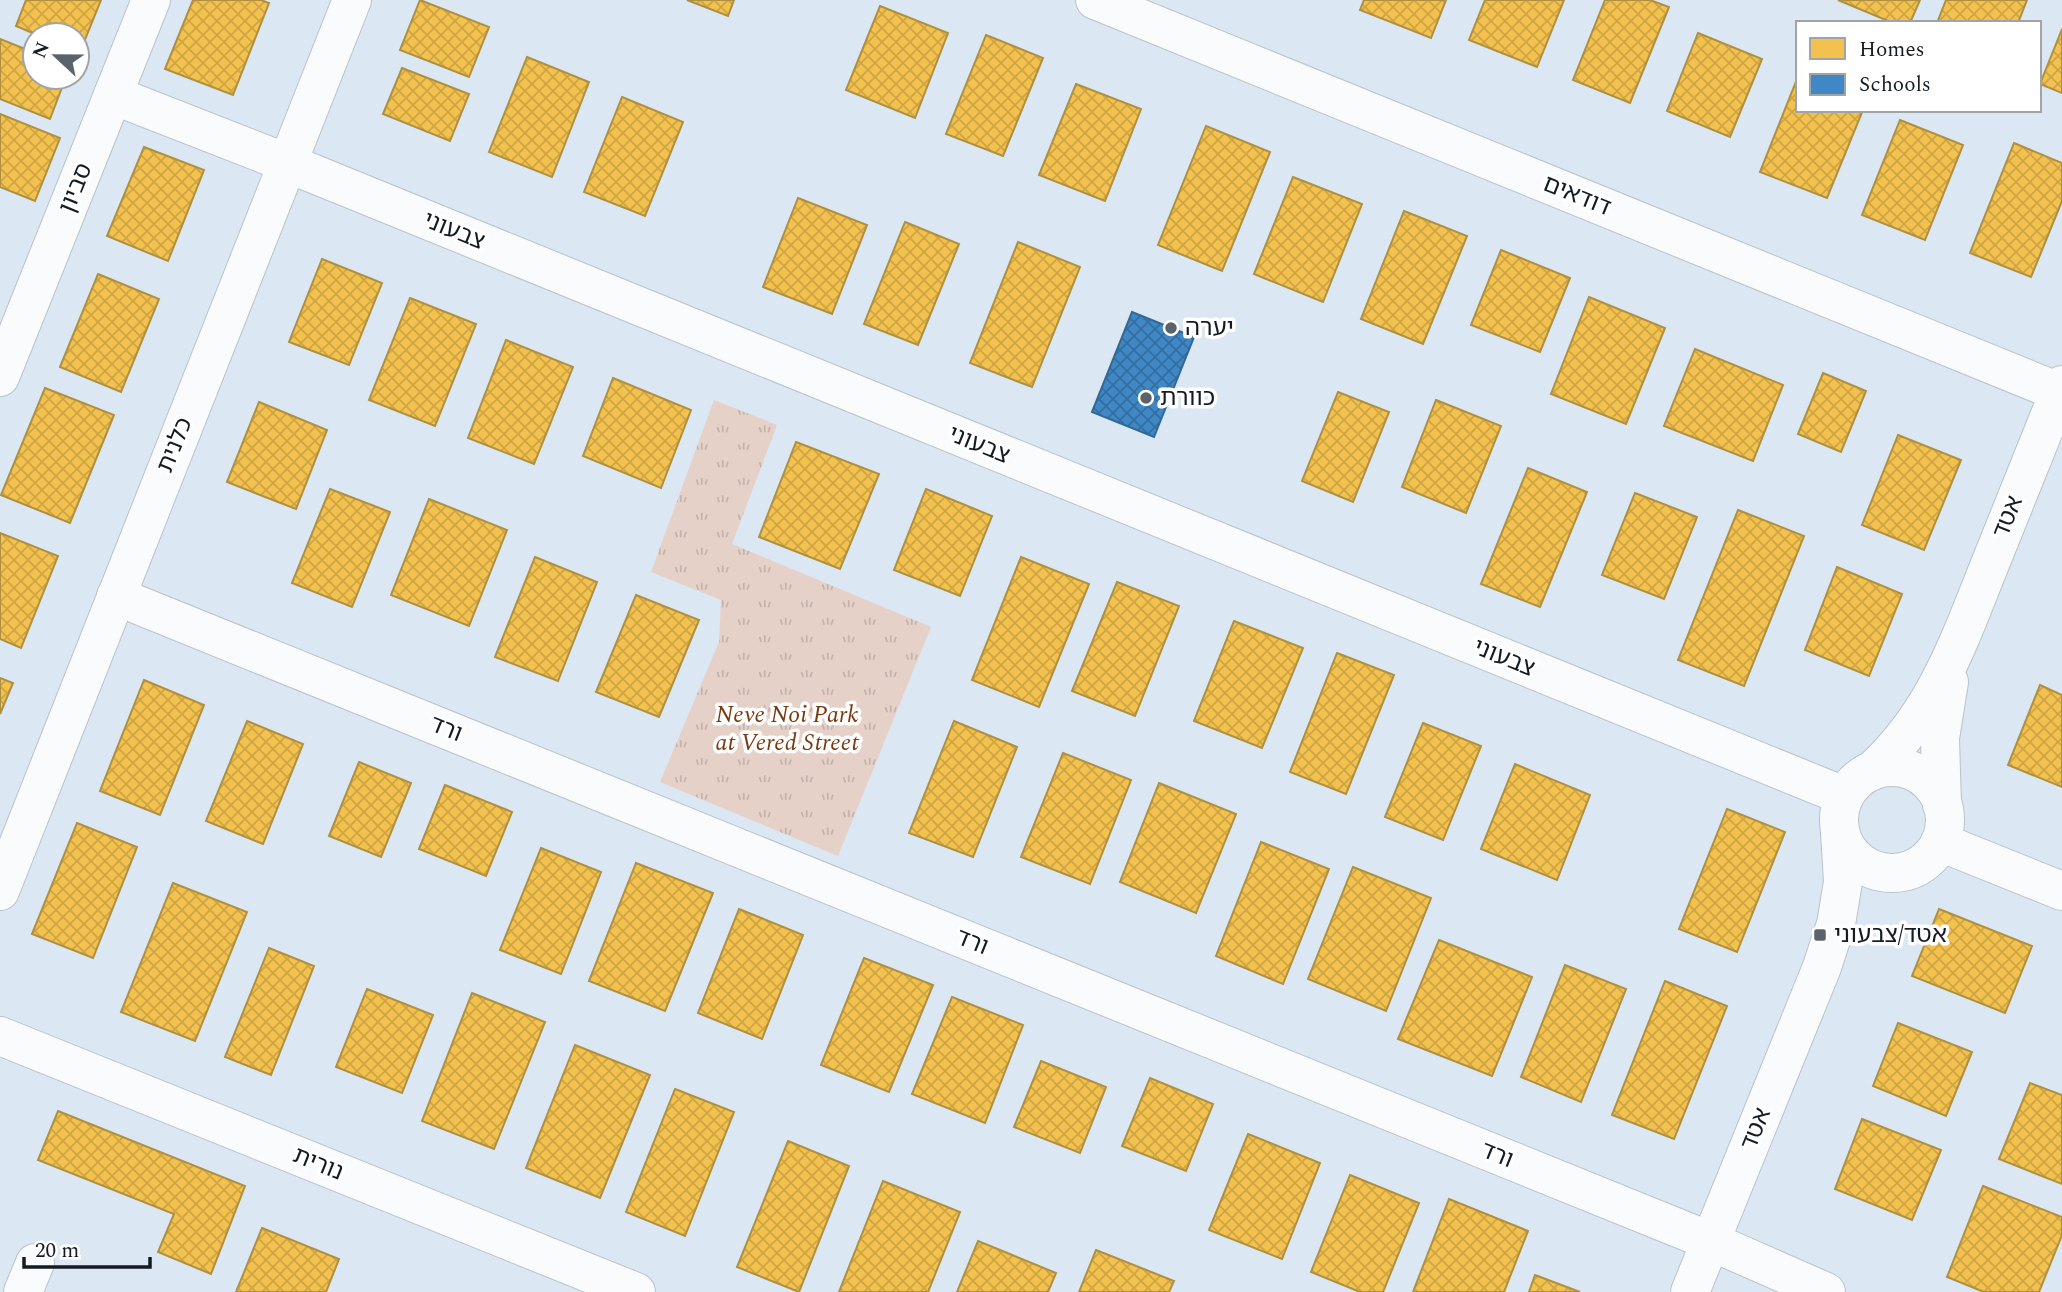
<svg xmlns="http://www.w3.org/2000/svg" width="2062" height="1292" font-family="Spectral,'Noto Sans Hebrew',serif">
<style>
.park{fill:url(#park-tufts)}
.homes{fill:url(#homes-cross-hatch);stroke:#af9041;stroke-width:2}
.schools{fill:url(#schools-cross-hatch);stroke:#326894;stroke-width:2}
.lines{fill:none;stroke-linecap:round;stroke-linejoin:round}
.minor-casing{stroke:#b9c3cb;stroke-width:40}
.minor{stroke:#fafbfd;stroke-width:38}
.poi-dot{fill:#5a636b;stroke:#fff;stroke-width:2.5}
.labels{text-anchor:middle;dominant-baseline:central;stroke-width:7;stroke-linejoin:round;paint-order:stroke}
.street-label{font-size:24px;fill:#141c23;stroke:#fff}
.poi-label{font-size:24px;fill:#141c23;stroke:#fff;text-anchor:start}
.park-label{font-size:24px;font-style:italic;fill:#783b11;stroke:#fff}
</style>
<defs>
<pattern id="park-tufts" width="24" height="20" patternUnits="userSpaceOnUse" patternTransform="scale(1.75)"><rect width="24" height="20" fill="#e5d1c8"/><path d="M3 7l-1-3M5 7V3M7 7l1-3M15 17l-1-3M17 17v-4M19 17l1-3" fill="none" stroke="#c4b3ac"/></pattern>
<pattern id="homes-cross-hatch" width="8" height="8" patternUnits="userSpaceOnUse" patternTransform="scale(1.75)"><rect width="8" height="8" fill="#f2c14e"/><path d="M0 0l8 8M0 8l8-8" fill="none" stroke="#cfa544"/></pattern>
<pattern id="schools-cross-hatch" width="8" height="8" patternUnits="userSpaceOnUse" patternTransform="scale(1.75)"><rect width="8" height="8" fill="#3f88c5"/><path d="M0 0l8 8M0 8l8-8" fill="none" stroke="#346ea0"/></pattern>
</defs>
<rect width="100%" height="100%" fill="#dbe7f2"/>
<path class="park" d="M 714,400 L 777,425 L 732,544 L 931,627 L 838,856 L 660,782 L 719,642 L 721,600 L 651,572 Z"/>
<g class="homes">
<path d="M 26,0 L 101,0 L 80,52 L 77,51 L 77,35 L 37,35 L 16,26 Z"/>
<path d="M 193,0 L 261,0 L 269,3 L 233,95 L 165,69 Z"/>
<path d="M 420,0 L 489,27 L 469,77 L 400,50 Z"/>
<path d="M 687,0 L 734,0 L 728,16 Z"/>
<path d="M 1364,0 L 1446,0 L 1431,38 L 1360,10 Z"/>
<path d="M 1485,0 L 1564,0 L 1537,67 L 1469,40 Z"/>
<path d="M 1605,0 L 1650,0 L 1669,7 L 1630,103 L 1573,80 Z"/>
<path d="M 1838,0 L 1920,0 L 1910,23 L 1893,23 Z"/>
<path d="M 1946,0 L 2027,0 L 2018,23 L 1937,23 Z"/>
<path d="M 880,6 L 948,33 L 915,118 L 846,90 Z"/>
<path d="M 2062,29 L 2062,93 L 2040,84 Z"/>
<path d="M 1698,33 L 1762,59 L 1730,137 L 1667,111 Z"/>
<path d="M 986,35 L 1043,58 L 1003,156 L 946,134 Z"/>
<path d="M 0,39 L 35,53 L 35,77 L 66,77 L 50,119 L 0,99 Z"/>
<path d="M 527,57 L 589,82 L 552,177 L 489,152 Z"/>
<path d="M 402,68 L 469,94 L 450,141 L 383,114 Z"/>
<path d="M 1797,79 L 1798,110 L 1863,110 L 1827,198 L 1760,172 Z"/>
<path d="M 1076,84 L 1141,109 L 1105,201 L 1039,175 Z"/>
<path d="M 622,97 L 683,122 L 645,216 L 584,192 Z"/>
<path d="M 0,114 L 60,138 L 35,201 L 0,187 Z"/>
<path d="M 1900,120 L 1963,145 L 1925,240 L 1862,215 Z"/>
<path d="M 1206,126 L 1270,152 L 1222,271 L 1158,245 Z"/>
<path d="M 2014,143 L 2062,163 L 2062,201 L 2031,277 L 1970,253 Z"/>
<path d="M 144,147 L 204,170 L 168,261 L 107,236 Z"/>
<path d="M 1293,177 L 1362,204 L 1323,302 L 1254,274 Z"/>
<path d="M 798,198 L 867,225 L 832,314 L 763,287 Z"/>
<path d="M 1404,211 L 1467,236 L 1423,344 L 1361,319 Z"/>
<path d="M 905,222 L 959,244 L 918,345 L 864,324 Z"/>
<path d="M 1018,242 L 1080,267 L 1032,387 L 970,363 Z"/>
<path d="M 1501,250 L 1570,278 L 1540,352 L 1471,325 Z"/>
<path d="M 322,259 L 382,283 L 349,365 L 289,342 Z"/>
<path d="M 98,274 L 159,299 L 121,392 L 60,367 Z"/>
<path d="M 1589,297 L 1665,328 L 1626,424 L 1551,394 Z"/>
<path d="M 410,298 L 476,324 L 435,426 L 369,400 Z"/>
<path d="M 506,340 L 573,367 L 534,464 L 468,438 Z"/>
<path d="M 1695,349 L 1783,385 L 1753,461 L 1664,426 Z"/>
<path d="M 1823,373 L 1866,391 L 1841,452 L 1798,434 Z"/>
<path d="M 613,378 L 691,410 L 661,488 L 583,456 Z"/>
<path d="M 45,388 L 114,415 L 70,523 L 1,495 Z"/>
<path d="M 1338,392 L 1389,412 L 1353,502 L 1302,481 Z"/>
<path d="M 1436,400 L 1501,426 L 1466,513 L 1402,487 Z"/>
<path d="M 259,402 L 327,430 L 296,509 L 227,482 Z"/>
<path d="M 1898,435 L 1961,460 L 1924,550 L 1862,525 Z"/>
<path d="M 796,442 L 879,474 L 840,569 L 759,537 Z"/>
<path d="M 1528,468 L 1587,492 L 1540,607 L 1481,584 Z"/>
<path d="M 330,489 L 390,512 L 352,607 L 292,583 Z"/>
<path d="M 926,489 L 992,516 L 960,596 L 894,570 Z"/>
<path d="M 1635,493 L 1697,517 L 1664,599 L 1602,575 Z"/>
<path d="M 429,499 L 507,530 L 469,626 L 391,595 Z"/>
<path d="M 1738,510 L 1804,536 L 1744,686 L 1678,660 Z"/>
<path d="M 0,533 L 58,556 L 21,648 L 0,639 Z"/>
<path d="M 535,557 L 597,582 L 558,681 L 495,657 Z"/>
<path d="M 1021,557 L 1089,584 L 1039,707 L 972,680 Z"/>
<path d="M 1837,567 L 1902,594 L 1869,676 L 1805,650 Z"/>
<path d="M 1117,582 L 1179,606 L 1135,716 L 1072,691 Z"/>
<path d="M 636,595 L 699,620 L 659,717 L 596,692 Z"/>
<path d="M 1234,621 L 1303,648 L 1262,748 L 1194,721 Z"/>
<path d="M 1337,653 L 1394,675 L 1346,794 L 1290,772 Z"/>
<path d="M 0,678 L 13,683 L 0,714 Z"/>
<path d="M 144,680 L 204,705 L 160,815 L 100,791 Z"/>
<path d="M 2040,685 L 2062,695 L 2062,787 L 2008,765 Z"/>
<path d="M 247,721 L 303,744 L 263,844 L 206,821 Z"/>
<path d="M 954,721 L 1017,747 L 973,857 L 909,833 Z"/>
<path d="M 1423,723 L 1481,746 L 1443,840 L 1385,817 Z"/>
<path d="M 1063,753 L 1131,780 L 1090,884 L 1021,857 Z"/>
<path d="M 359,762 L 411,783 L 381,857 L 329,836 Z"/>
<path d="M 1515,764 L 1590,795 L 1557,880 L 1481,849 Z"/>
<path d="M 1159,783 L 1236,814 L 1196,913 L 1120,882 Z"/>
<path d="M 445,785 L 512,812 L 486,876 L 419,849 Z"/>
<path d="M 1727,809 L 1785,832 L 1737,952 L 1679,929 Z"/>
<path d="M 77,823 L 137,847 L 93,958 L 32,934 Z"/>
<path d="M 1261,842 L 1329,869 L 1283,984 L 1216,956 Z"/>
<path d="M 541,848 L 601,872 L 561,974 L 500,950 Z"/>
<path d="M 636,863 L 713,893 L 665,1011 L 589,981 Z"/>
<path d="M 1353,867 L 1431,898 L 1386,1011 L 1308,979 Z"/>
<path d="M 173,883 L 247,912 L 195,1041 L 121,1012 Z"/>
<path d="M 739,909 L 803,935 L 762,1039 L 698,1013 Z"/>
<path d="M 1939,909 L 2032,946 L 2005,1013 L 1912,976 Z"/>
<path d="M 1439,940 L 1532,977 L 1492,1076 L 1398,1039 Z"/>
<path d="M 269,948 L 314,966 L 271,1075 L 225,1057 Z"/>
<path d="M 864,958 L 933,985 L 889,1092 L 821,1065 Z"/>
<path d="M 1565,965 L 1626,989 L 1581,1102 L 1521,1077 Z"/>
<path d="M 1665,981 L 1727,1006 L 1674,1139 L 1612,1115 Z"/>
<path d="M 367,989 L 433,1015 L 402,1093 L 336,1067 Z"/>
<path d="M 472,993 L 545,1022 L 494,1149 L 422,1121 Z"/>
<path d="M 952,997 L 1023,1025 L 985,1123 L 912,1094 Z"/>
<path d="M 1898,1023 L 1972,1052 L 1946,1116 L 1873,1086 Z"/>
<path d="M 575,1045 L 650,1075 L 600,1198 L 526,1168 Z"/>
<path d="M 1041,1061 L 1106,1087 L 1080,1153 L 1014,1127 Z"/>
<path d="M 1150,1078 L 1213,1104 L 1186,1171 L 1122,1146 Z"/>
<path d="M 2030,1083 L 2062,1095 L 2062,1184 L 1999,1159 Z"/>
<path d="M 675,1089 L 734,1112 L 685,1236 L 626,1212 Z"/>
<path d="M 58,1111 L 245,1186 L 211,1274 L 158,1252 L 174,1214 L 38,1160 Z"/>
<path d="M 1862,1119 L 1941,1150 L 1912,1220 L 1835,1189 Z"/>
<path d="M 1248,1134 L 1320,1163 L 1282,1259 L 1209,1230 Z"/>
<path d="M 788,1141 L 849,1166 L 799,1292 L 737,1267 Z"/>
<path d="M 1350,1175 L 1419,1203 L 1383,1292 L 1360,1292 L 1311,1272 Z"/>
<path d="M 883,1181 L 960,1212 L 928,1292 L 839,1292 Z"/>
<path d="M 1983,1186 L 2062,1217 L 2062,1235 L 2039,1292 L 1984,1292 L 1947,1277 Z"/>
<path d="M 1449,1199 L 1528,1231 L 1504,1292 L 1413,1292 Z"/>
<path d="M 262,1228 L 339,1259 L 326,1292 L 236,1292 Z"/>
<path d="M 978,1241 L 1056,1273 L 1048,1292 L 957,1292 Z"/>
<path d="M 1096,1250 L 1174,1281 L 1169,1292 L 1079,1292 Z"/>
<path d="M 1535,1275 L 1580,1292 L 1529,1292 Z"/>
</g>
<path class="schools" d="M 1132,312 L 1194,337 L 1154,437 L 1092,412 Z"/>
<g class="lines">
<g class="minor-casing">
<g id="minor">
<path d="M 1095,0 L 2059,392"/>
<path d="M 113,95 L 287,163 L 1844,796"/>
<path d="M 0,377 L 151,0"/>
<path d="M 116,596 L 1710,1241 L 1826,1292"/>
<circle cx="1892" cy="820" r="53"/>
<path d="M 1872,771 C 1935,714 1959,641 1990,564 C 2014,504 2038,445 2062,385"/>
<path d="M 1942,805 L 1940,738 L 1949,682"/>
<path d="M 1940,842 L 2062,891"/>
<path d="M 0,891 L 352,0"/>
<path d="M 0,1036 L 636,1292"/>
<path d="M 23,1292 L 35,1263"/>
<path d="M 1690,1292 L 1822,967 L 1836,924 L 1843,882 L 1840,832"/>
</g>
</g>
<use href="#minor" class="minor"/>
</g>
<g class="poi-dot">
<circle cx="1171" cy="328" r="7"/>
<circle cx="1146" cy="398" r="7"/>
<rect x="1813" y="928" width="14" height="14" rx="3.5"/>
</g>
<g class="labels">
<g class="street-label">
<text transform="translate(76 188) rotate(-68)">סביון</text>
<text transform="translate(1577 196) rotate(22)">דודאים</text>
<text transform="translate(454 231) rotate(22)">צבעוני</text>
<text transform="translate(175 445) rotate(-68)">כלנית</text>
<text transform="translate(979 445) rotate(22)">צבעוני</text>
<text transform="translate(2008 517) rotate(-68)">אטד</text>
<text transform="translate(1504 658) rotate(22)">צבעוני</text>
<text transform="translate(446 729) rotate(22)">ורד</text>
<text transform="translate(972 942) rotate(22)">ורד</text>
<text transform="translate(1756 1129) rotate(-68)">אטד</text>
<text transform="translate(1497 1155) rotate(22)">ורד</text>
<text transform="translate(318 1164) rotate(22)">נורית</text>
</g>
<g class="poi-label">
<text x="1185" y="328">יערה</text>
<text x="1160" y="398">כוורת</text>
<text x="1834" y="935">אטד/צבעוני</text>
</g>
<g class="park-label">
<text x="787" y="715">Neve Noi Park<tspan x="787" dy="28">at Vered Street</tspan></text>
</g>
</g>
<rect x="1796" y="21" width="245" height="91" fill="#ffffff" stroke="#a1a4a7" stroke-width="2"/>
<rect x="1810" y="38" width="35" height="21" fill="#f2c14e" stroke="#a1a4a7" stroke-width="2"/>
<text x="1859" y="56" font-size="21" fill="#141c23">Homes</text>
<rect x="1810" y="74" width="35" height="21" fill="#3f88c5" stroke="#a1a4a7" stroke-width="2"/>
<text x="1859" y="91" font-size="21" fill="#141c23">Schools</text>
<g transform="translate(56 56) rotate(292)"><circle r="33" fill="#ffffff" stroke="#a1a4a7" stroke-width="2"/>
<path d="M0-5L12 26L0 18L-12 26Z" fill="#5a636b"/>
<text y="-10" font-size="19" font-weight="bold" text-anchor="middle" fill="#141c23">N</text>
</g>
<path d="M24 1257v10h126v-10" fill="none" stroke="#141c23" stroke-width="3.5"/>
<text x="35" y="1257" font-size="21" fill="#141c23" stroke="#ffffff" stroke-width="5" paint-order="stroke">20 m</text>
</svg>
